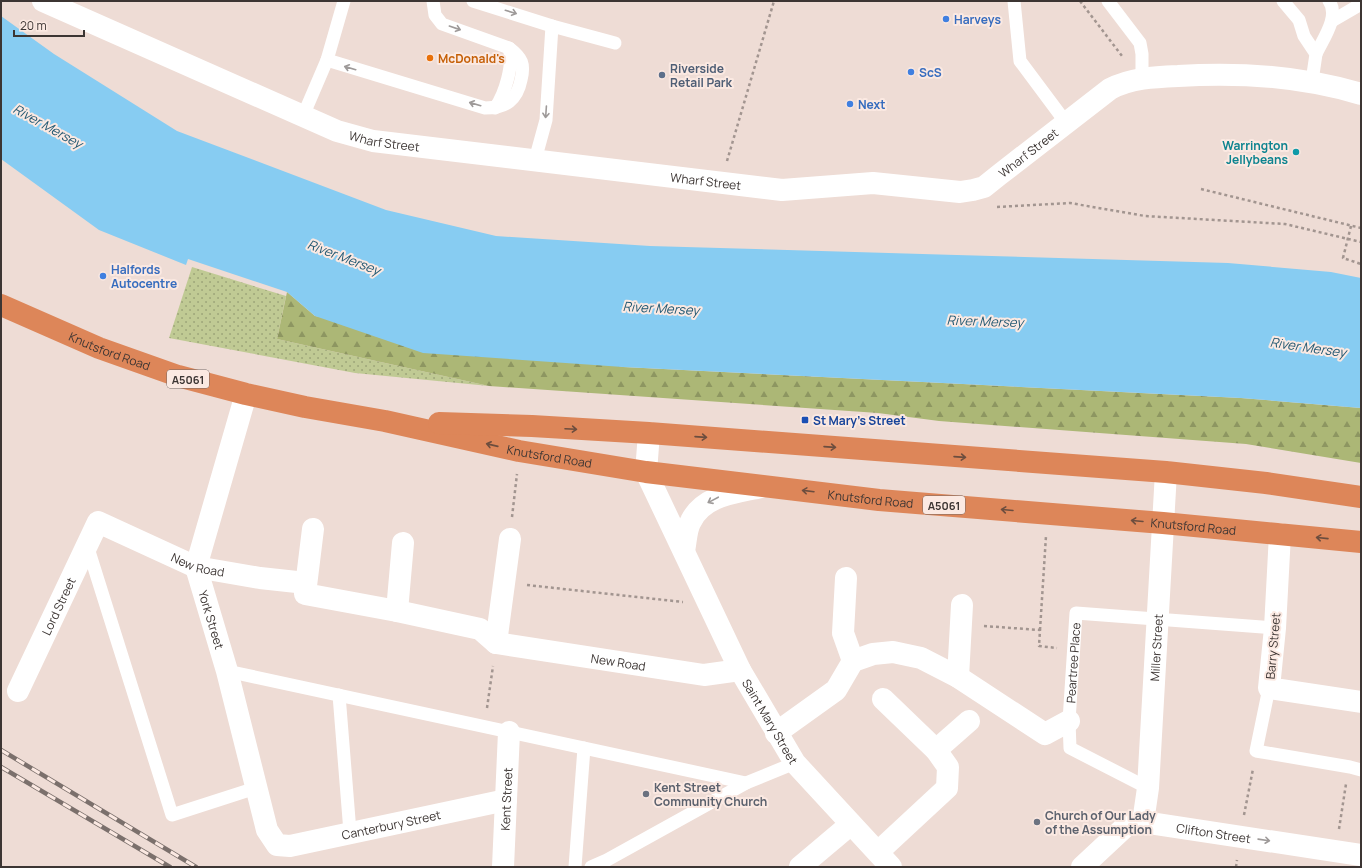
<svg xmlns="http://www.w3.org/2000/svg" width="1362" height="868" font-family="Manrope,sans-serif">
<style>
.grass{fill:url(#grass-dots)}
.forest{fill:url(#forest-firs)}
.water{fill:#87ccf2}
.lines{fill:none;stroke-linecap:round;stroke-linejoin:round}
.path{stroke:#a29590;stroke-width:2.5;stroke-dasharray:3 3;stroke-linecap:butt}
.lane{stroke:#fff;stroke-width:13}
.street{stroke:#fff;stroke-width:22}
.highway{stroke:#dd8659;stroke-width:22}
.rail-casing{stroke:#7b706c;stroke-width:4.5}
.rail{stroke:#fbe9e2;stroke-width:3;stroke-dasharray:9;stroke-linecap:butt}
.oneway{stroke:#9e9a99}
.oneway2{stroke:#6c4d3e}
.shop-dot{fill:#3f7fe0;stroke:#fbe9e2;stroke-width:1.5}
.food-dot{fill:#e8710a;stroke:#fbe9e2;stroke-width:1.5}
.service-dot{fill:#5c6f8a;stroke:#fbe9e2;stroke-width:1.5}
.culture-dot{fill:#0f9aa8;stroke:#fbe9e2;stroke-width:1.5}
.transit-dot{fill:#1a4fb4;stroke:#fbe9e2;stroke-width:1.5}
.worship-dot{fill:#6b7280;stroke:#fbe9e2;stroke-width:1.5}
.labels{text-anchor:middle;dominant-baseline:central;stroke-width:4;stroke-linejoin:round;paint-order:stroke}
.shield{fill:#fbe9e2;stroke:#756b68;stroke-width:1}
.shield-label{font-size:11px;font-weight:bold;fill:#3c3533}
.shop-label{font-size:12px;font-weight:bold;fill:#366cbe;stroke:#fbe9e2;text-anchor:start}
.food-label{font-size:12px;font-weight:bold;fill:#c56008;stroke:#fbe9e2;text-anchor:start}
.service-label{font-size:12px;font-weight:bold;fill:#4e5e75;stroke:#fbe9e2;text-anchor:start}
.street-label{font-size:12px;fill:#3c3533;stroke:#fbe9e2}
.culture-label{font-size:12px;font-weight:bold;fill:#0d838f;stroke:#fbe9e2;text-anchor:end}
.transit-label{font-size:12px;font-weight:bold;fill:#164399;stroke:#fbe9e2;text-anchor:start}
.worship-label{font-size:12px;font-weight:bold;fill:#5b616d;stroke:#fbe9e2;text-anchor:start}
.water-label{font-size:13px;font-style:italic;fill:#225872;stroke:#fbe9e2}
</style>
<defs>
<pattern id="grass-dots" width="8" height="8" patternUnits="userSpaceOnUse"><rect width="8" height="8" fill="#c0ca94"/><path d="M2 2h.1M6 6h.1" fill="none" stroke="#9da579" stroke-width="1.8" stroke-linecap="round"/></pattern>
<pattern id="forest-firs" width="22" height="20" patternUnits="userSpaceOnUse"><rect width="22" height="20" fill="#acb776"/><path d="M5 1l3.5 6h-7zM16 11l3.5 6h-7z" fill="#8d9661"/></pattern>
</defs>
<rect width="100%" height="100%" fill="#eedcd5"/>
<path class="grass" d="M 192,267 L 286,296 L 277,339 L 489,386 L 355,373 L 169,338 Z"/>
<path class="forest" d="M 287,292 L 315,316 L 623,367 L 1241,398 L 1361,408 L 1361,463 L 1246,444 L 939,421 L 878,413 L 489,386 L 277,339 Z"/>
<path class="water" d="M 1,16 L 54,54 L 177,131 L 386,210 L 496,236 L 650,246 L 1228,263 L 1331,272 L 1361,278 L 1361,408 L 1241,398 L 623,367 L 423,353 L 315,316 L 287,292 L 188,259 L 186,265 L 99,230 L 1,159 Z"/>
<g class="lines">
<g class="path">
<path d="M 1080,1 L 1122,56"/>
<path d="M 727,161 L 774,1"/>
<path d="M 1201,189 L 1361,228"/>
<path d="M 997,207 L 1070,203 L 1145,216 L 1285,224 L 1361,242"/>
<path d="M 1351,226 L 1343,258 L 1361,264"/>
<path d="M 512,517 L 517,474"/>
<path d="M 527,585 L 683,602"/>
<path d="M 984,626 L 1040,630 L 1039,646 L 1057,648"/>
<path d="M 1040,630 L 1046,536"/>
<path d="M 487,708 L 493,666"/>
<path d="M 1244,815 L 1253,769"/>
<path d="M 1339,829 L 1346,784"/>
<path d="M 1236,867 L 1237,860"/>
</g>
<g class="lane">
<path d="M 473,1 L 552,26 L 546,120 L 535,160"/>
<path d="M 1014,1 L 1020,61 L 1067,124"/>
<path d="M 1108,1 L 1140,43 L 1142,54 L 1142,78"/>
<path d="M 1283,1 L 1299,20 L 1304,36 L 1316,54 L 1312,81"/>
<path d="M 1332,21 L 1361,4"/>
<path d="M 552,26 L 615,43"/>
<path d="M 1316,54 C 1323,39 1340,16 1329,1"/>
<path d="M 327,60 L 485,108 C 506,108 517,100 521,80 C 525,64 522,58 509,48 L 442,24 L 435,15 L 433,1"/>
<path d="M 495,108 C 505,94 514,64 509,48"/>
<path d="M 303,116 L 327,60 L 344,1"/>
<path d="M 87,545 L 172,815 L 256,788"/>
<path d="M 227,671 L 746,783"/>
<path d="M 1269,688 L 1256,751 L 1350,767 L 1361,770"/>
<path d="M 339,695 L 350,832"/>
<path id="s1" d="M 1148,788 L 1070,748 L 1069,721 L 1076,613 L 1275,628"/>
<path d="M 575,867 L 584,748"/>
<path d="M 591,867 L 607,860 L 746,783 L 795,763"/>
</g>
<g class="street">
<path id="s2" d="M 43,1 L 337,131 L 373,141 L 782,190 L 873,183 L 960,192 L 973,190 L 984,187 L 999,175 L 1110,89 C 1131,78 1154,77 1178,76 C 1240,72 1301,76 1361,94"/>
<path id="s3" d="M 246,394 L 196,567 L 227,671 L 267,830 L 277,845 L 290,846 L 506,800"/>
<path id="s4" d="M 649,433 L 646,472 L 740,670 L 795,763 L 891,867"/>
<path id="s5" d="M 313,529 L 305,594 L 397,611 L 480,629 L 496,643 L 704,675 L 740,670"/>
<path d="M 1280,534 L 1275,628 L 1269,688 L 1361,702"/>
<path d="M 684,551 C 686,542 686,529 691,521 C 704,495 735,493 761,487"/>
<path d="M 846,578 L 843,633 L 853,661"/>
<path d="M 397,611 L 403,543"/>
<path d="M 496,643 L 510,539"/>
<path d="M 958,677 L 962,605"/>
<path id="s6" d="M 18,691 L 98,522 L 196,567 L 260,578 L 306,583"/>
<path d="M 776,733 L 836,690 L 853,661 L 873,654 L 893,652 L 921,658 L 958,677 L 1045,734 L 1069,721"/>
<path d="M 936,750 L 969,721"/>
<path id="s7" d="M 1143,822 L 1148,788 L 1166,472"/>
<path d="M 878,852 L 947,788 L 948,767 L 936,750 L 883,699"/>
<path id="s8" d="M 503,867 L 509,732"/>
<path d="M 800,867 L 851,824"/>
<path id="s9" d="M 1082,867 L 1126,826 L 1143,822 L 1361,855"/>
</g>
<g class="highway">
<path id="s10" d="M 1,305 L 99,348 L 178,376 L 246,394 L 305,407 L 385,421 L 519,451 L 646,472 L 879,500 L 1163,523 L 1361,542"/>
<path d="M 439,423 L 532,426 L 649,433 L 1166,472 L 1266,483 L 1361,497"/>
</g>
<g class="rail-casing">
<g id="rail">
<path d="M 1,750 L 196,867"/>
<path d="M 1,767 L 170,867"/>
</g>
</g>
<use href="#rail" class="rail"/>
</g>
<defs><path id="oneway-shaft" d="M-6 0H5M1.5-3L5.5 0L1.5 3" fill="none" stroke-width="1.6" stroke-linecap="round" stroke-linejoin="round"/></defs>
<g class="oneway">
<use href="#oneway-shaft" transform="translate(511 12) rotate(17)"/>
<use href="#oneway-shaft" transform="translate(455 28) rotate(19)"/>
<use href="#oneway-shaft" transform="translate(350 68) rotate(-164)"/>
<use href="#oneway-shaft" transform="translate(475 104) rotate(-164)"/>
<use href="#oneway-shaft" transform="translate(546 112) rotate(94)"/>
<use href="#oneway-shaft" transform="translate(713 500) rotate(152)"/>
<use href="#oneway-shaft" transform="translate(1264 840) rotate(8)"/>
</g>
<g class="oneway2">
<use href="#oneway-shaft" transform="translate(571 429) rotate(3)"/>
<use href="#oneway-shaft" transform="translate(701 437) rotate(4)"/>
<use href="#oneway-shaft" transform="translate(492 445) rotate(-167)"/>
<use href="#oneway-shaft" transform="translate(830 447) rotate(4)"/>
<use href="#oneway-shaft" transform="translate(960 457) rotate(4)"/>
<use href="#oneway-shaft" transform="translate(808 491) rotate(-173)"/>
<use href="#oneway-shaft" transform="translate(1007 510) rotate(-175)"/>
<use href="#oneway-shaft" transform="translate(1137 521) rotate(-175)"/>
<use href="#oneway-shaft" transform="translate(1322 538) rotate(-174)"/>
</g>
<g class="shop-dot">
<circle cx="946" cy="19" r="4"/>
<circle cx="911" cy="72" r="4"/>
<circle cx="850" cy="104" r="4"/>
<circle cx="103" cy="276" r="4"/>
</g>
<circle class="food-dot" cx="430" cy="58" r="4"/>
<circle class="service-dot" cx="662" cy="75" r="4"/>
<circle class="culture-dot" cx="1296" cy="152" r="4"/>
<rect class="transit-dot" x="801" y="416" width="8" height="8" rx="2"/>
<g class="worship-dot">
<circle cx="646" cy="794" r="4"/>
<circle cx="1037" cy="822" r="4"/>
</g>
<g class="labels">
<g class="shield">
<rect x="167" y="370" width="42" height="18" rx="3"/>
<rect x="923" y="496" width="42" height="18" rx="3"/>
</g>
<g class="shield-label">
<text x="188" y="379">A5061</text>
<text x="944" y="505">A5061</text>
</g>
<g class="shop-label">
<text x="954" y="19">Harveys</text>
<text x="919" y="72">ScS</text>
<text x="858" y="104">Next</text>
<text x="111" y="269">Halfords<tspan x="111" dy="14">Autocentre</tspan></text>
</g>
<g class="food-label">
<text x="438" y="58">McDonald's</text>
</g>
<g class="service-label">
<text x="670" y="68">Riverside<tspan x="670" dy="14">Retail Park</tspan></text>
</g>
<g class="street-label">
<text stroke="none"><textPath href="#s2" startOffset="370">Wharf Street</textPath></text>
<text stroke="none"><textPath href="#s2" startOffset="1030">Wharf Street</textPath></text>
<text stroke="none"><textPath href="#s2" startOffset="694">Wharf Street</textPath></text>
<text stroke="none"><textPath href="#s10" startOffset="118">Knutsford Road</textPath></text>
<text stroke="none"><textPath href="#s10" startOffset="571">Knutsford Road</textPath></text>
<text stroke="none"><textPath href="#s10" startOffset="895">Knutsford Road</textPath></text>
<text stroke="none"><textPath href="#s10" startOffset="1219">Knutsford Road</textPath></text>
<text stroke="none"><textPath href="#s6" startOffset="296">New Road</textPath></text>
<text stroke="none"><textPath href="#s6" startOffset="94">Lord Street</textPath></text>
<text stroke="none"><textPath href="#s3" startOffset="235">York Street</textPath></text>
<text transform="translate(1273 646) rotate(-85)">Barry Street</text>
<text stroke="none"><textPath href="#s7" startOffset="175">Miller Street</textPath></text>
<text stroke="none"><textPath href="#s5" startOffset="389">New Road</textPath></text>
<text stroke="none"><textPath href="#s1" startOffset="173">Peartree Place</textPath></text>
<text stroke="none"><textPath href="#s4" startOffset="318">Saint Mary Street</textPath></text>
<text stroke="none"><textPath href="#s8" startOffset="68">Kent Street</textPath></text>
<text stroke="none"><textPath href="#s3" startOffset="587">Canterbury Street</textPath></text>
<text stroke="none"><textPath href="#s9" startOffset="149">Clifton Street</textPath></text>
</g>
<g class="culture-label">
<text x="1288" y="145">Warrington<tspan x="1288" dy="14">Jellybeans</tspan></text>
</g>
<g class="transit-label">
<text x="813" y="420">St Mary's Street</text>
</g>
<g class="worship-label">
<text x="654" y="787">Kent Street<tspan x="654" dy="14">Community Church</tspan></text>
<text x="1045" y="815">Church of Our Lady<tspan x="1045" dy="14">of the Assumption</tspan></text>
</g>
<g class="water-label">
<text transform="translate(48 126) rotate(29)">River Mersey</text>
<text transform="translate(344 257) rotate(21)">River Mersey</text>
<text transform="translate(661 308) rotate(3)">River Mersey</text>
<text transform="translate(985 321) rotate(2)">River Mersey</text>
<text transform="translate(1308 347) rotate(8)">River Mersey</text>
</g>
</g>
<rect width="1362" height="868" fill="none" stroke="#3c3533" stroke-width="4"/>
<path d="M14 30v6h70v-6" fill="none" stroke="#3c3533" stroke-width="2"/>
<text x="20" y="30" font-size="12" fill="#3c3533" stroke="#fbe9e2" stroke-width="3" paint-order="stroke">20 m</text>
</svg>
